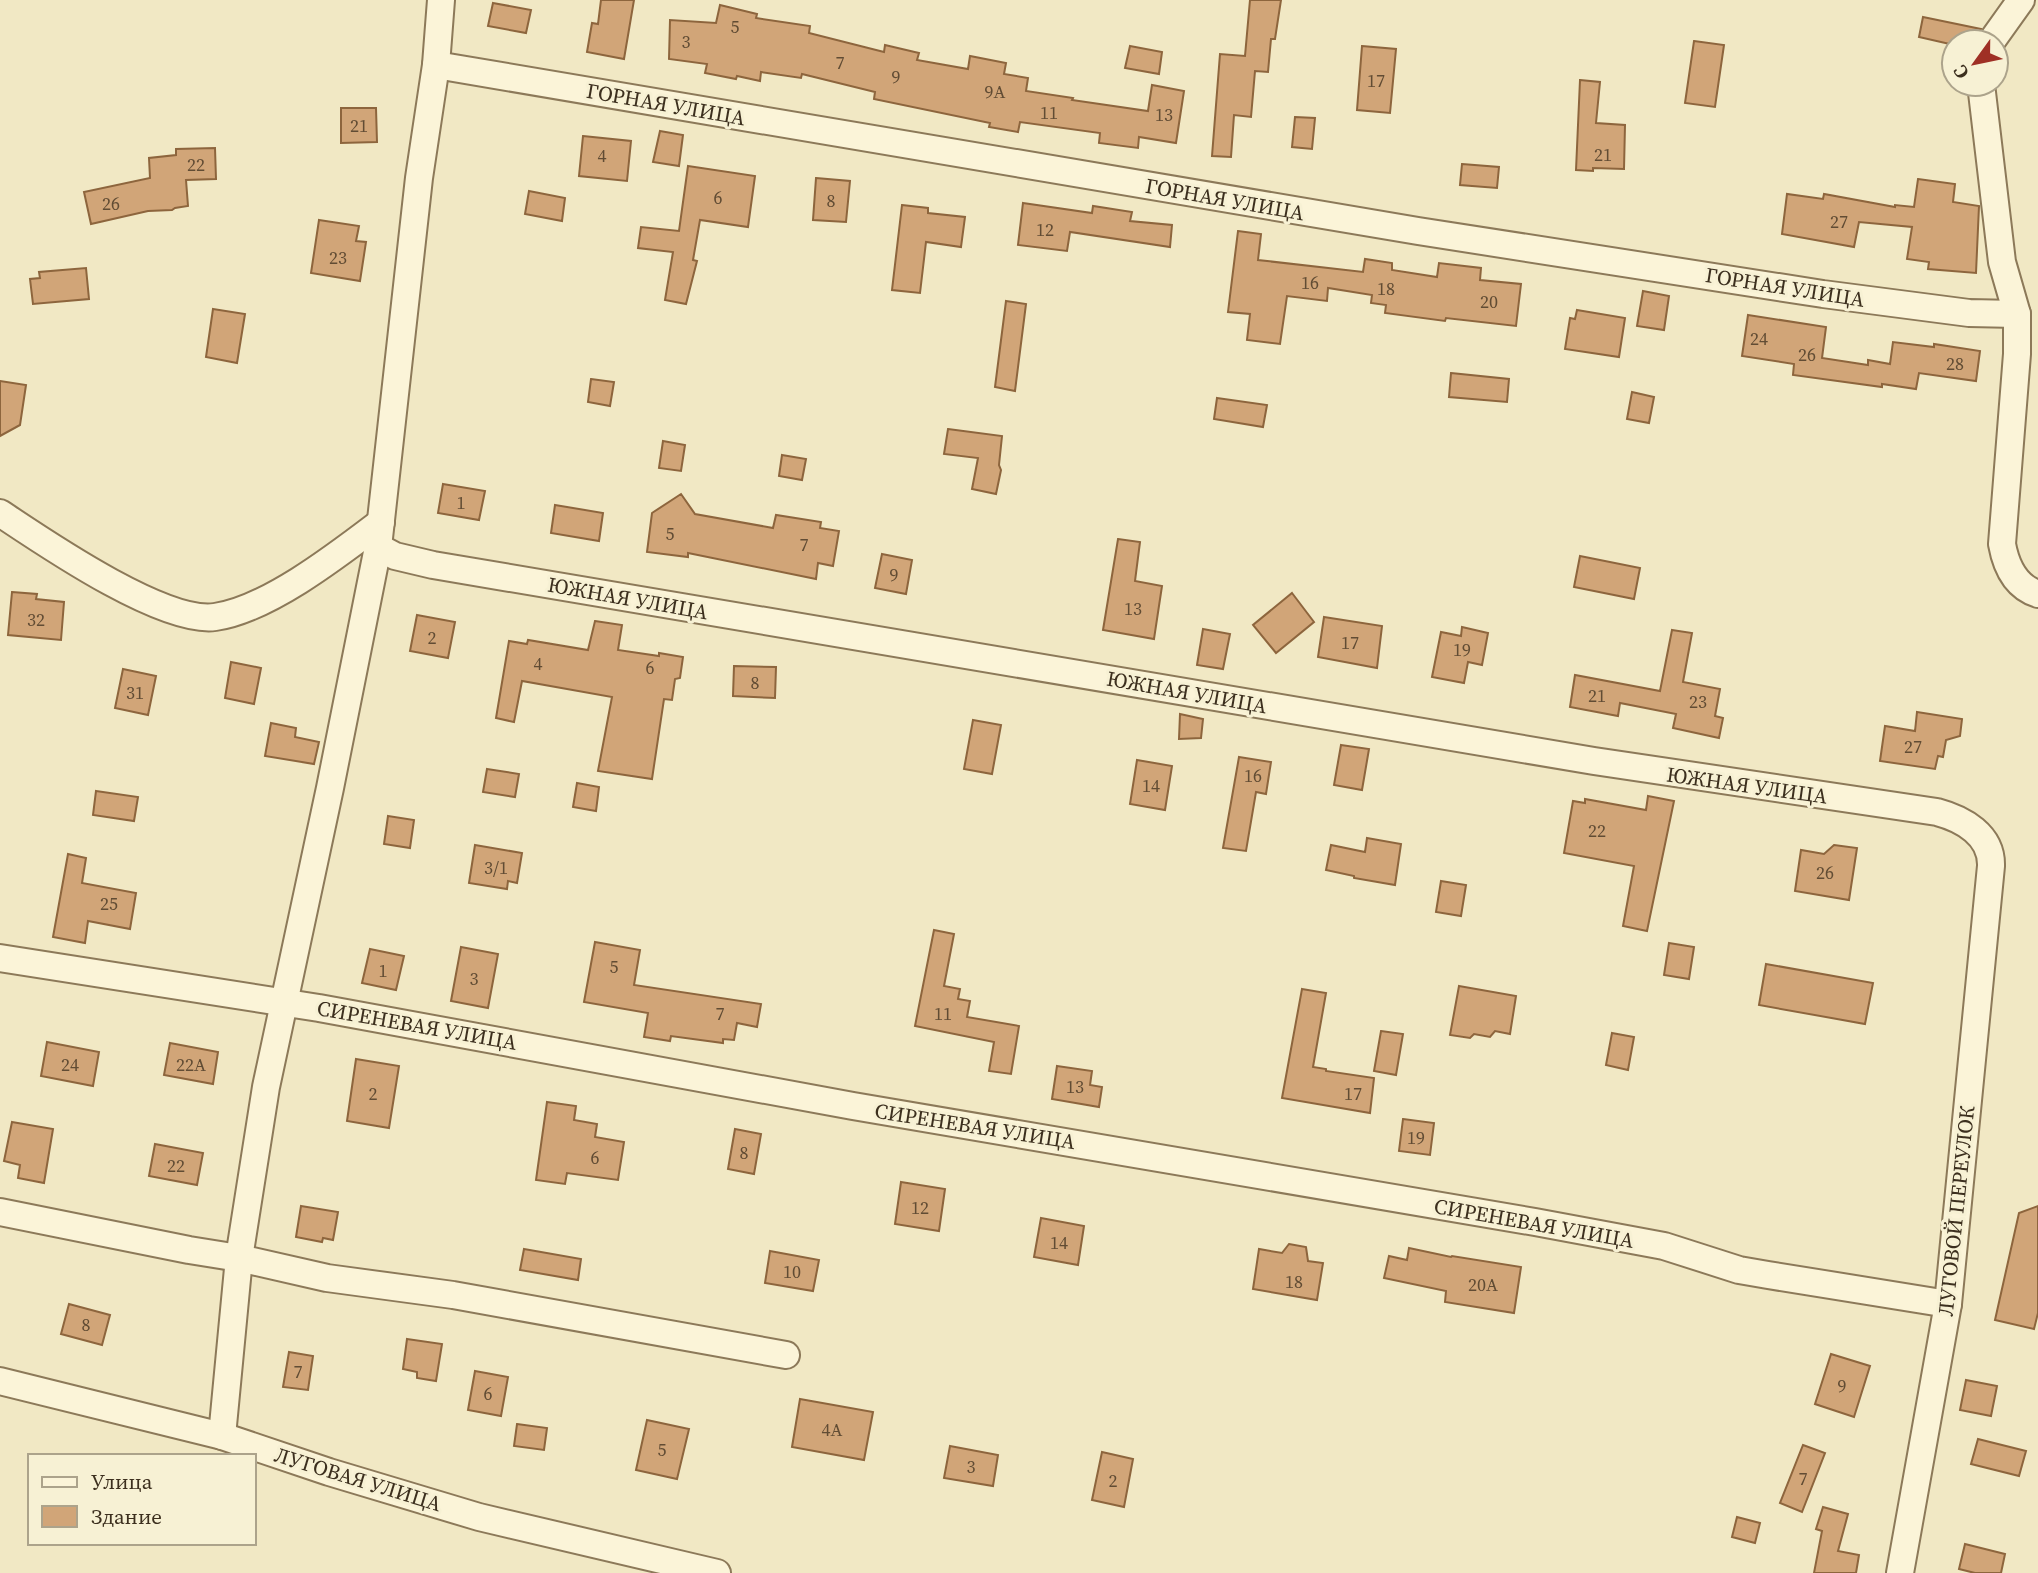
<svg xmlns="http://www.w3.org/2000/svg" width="2038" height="1573" font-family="'Source Serif 4',serif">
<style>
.building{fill:#d1a578;stroke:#8d653d;stroke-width:2}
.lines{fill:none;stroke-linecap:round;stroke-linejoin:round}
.street-casing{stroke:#8c7959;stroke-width:30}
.street{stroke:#fbf4d8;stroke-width:26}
.labels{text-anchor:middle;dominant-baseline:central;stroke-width:6;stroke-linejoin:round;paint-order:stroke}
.number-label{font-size:18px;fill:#614c34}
.street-label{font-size:21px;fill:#3c2f1e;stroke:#f7f1d4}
</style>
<rect width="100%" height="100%" fill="#f1e8c4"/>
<g class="building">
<path d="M 601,0 L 634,0 L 624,59 L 587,52 L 592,23 L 598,24 Z"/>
<path d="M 1250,0 L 1281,0 L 1275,39 L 1271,39 L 1268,72 L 1255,71 L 1251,117 L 1234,115 L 1231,157 L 1212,156 L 1220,54 L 1245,56 Z"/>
<path d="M 493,3 L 531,10 L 526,33 L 488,26 Z"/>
<path d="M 720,5 L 757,14 L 756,18 L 810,26 L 809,33 L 884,52 L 885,45 L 919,53 L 917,60 L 968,69 L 970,56 L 1006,63 L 1004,74 L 1028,78 L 1026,91 L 1073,98 L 1072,100 L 1148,111 L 1152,85 L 1184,91 L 1176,143 L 1139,137 L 1138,148 L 1099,143 L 1100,133 L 1020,122 L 1018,132 L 989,127 L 990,123 L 874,99 L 875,92 L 802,74 L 801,78 L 761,72 L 760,81 L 737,76 L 736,79 L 705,73 L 707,64 L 669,59 L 670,20 L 716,23 Z"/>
<path d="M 1923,17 L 1981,29 L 1975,42 L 1954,42 L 1954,45 L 1919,37 Z"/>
<path d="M 1694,41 L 1724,45 L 1715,107 L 1685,103 Z"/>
<path d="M 1130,46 L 1162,52 L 1159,74 L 1125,68 Z"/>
<path d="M 1362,46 L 1396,49 L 1390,113 L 1357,110 Z"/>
<path d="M 1580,80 L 1600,82 L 1596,123 L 1625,125 L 1624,169 L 1593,168 L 1593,171 L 1576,170 Z"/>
<path d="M 341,108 L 376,108 L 377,142 L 341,143 Z"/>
<path d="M 1295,117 L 1315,118 L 1312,149 L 1292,147 Z"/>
<path d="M 660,131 L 683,135 L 679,166 L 653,162 Z"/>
<path d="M 583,136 L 631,141 L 627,181 L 579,176 Z"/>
<path d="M 215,148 L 216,179 L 186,180 L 188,206 L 175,208 L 172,210 L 148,211 L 91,224 L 84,192 L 150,178 L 149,158 L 176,155 L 176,149 Z"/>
<path d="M 1462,164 L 1499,167 L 1497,188 L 1460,185 Z"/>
<path d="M 688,166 L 755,176 L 748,227 L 700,220 L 693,260 L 697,261 L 686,304 L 665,300 L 673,252 L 638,248 L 641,227 L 679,231 Z"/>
<path d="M 816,178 L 850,181 L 846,222 L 813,220 Z"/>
<path d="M 1918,179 L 1955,184 L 1953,202 L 1979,206 L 1976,273 L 1928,269 L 1929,262 L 1907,259 L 1912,227 L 1859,222 L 1854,247 L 1782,234 L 1787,194 L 1823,199 L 1824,194 L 1895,207 L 1895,205 L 1914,207 Z"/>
<path d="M 529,191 L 565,198 L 562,221 L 525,214 Z"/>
<path d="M 1023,203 L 1092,213 L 1093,206 L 1132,212 L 1130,221 L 1172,225 L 1170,247 L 1070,232 L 1067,251 L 1018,245 Z"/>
<path d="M 902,205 L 928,208 L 928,213 L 965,217 L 961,247 L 926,242 L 920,293 L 892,290 Z"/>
<path d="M 319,220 L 359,226 L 356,241 L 366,242 L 360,281 L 311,273 Z"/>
<path d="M 1238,231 L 1261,234 L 1258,260 L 1363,272 L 1365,259 L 1392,263 L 1392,270 L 1437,277 L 1439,263 L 1481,268 L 1480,280 L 1521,284 L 1516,326 L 1446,318 L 1445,321 L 1385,313 L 1386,305 L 1371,303 L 1372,295 L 1328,288 L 1327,301 L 1287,296 L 1280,344 L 1247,340 L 1250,314 L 1228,312 Z"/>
<path d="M 86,268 L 89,299 L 33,304 L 30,279 L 40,278 L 39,272 Z"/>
<path d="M 1643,291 L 1669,296 L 1664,330 L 1637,326 Z"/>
<path d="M 1006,301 L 1026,304 L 1015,391 L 995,387 Z"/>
<path d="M 213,309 L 245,314 L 237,363 L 206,357 Z"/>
<path d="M 1577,310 L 1625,318 L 1619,357 L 1565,349 L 1570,318 L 1575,319 Z"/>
<path d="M 1748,315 L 1826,327 L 1822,358 L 1868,365 L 1868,360 L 1890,364 L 1893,342 L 1934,347 L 1934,344 L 1980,351 L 1976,381 L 1919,373 L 1916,389 L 1882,384 L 1882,387 L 1793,375 L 1794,364 L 1742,356 Z"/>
<path d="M 1451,373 L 1509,379 L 1507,402 L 1449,397 Z"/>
<path d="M 591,379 L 614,382 L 610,406 L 588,402 Z"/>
<path d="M 0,381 L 26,385 L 20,425 L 0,436 Z"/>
<path d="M 1632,392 L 1654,397 L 1649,423 L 1627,419 Z"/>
<path d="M 1217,398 L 1267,405 L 1263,427 L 1214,419 Z"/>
<path d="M 948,429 L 1002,436 L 999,465 L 1001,470 L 996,494 L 972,489 L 978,458 L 944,454 Z"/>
<path d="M 663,441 L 685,445 L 681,471 L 659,468 Z"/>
<path d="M 782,455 L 806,459 L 802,480 L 779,476 Z"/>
<path d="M 443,484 L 485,491 L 479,520 L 438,513 Z"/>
<path d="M 681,494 L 695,514 L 773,528 L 776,515 L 821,522 L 820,528 L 839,531 L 833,566 L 818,563 L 816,579 L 688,553 L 688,557 L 647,552 L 652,513 Z"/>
<path d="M 555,505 L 603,513 L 599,541 L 551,533 Z"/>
<path d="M 1118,539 L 1140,542 L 1135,581 L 1162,586 L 1154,639 L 1103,630 Z"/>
<path d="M 882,554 L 912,560 L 906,594 L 875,588 Z"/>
<path d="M 1580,556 L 1640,568 L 1634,599 L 1574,587 Z"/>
<path d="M 12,592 L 37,594 L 36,599 L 64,602 L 61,640 L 8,635 Z"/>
<path d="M 1292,593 L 1314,622 L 1276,653 L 1253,625 Z"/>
<path d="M 417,615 L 455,622 L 448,658 L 410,651 Z"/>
<path d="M 1324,617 L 1382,626 L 1377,668 L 1318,657 Z"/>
<path d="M 595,621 L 622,625 L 618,650 L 659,656 L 659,653 L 683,657 L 680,678 L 675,679 L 672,700 L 664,699 L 652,779 L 598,771 L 612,697 L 522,681 L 514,722 L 496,718 L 509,641 L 527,644 L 528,640 L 588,650 Z"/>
<path d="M 1462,627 L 1488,633 L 1482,665 L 1468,662 L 1464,683 L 1432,677 L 1441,632 L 1461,636 Z"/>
<path d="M 1203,629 L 1230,634 L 1223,669 L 1197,665 Z"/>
<path d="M 1672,630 L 1692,633 L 1683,682 L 1720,689 L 1715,716 L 1723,718 L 1719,738 L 1673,728 L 1676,714 L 1620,703 L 1618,716 L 1570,707 L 1575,675 L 1660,691 Z"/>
<path d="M 231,662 L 261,668 L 254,704 L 225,698 Z"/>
<path d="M 734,666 L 776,667 L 775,698 L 733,696 Z"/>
<path d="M 123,669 L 156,676 L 148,715 L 115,708 Z"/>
<path d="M 1917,712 L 1962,719 L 1960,736 L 1946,740 L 1943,757 L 1938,756 L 1935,769 L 1880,761 L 1885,726 L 1915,731 Z"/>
<path d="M 1180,714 L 1203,719 L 1201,738 L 1179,739 Z"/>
<path d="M 973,720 L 1001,725 L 992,774 L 964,769 Z"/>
<path d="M 271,723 L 296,728 L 295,737 L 319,742 L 314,764 L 265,756 Z"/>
<path d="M 1341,745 L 1369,749 L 1362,790 L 1334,785 Z"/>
<path d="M 1239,757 L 1271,762 L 1266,794 L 1256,792 L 1246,851 L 1223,848 Z"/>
<path d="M 1137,760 L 1172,766 L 1165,810 L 1130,804 Z"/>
<path d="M 487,769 L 519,774 L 515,797 L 483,792 Z"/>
<path d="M 577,783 L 599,787 L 596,811 L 573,807 Z"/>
<path d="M 96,791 L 138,797 L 134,821 L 93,815 Z"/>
<path d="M 1648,796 L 1674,801 L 1647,931 L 1623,926 L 1634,866 L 1564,853 L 1573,801 L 1585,803 L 1585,799 L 1646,810 Z"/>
<path d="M 388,816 L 414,820 L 410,848 L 384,844 Z"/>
<path d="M 1367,838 L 1401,844 L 1395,885 L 1354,878 L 1354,876 L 1326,870 L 1331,845 L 1365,852 Z"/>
<path d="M 475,845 L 522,853 L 517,883 L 508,881 L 507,889 L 469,883 Z"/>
<path d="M 1834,845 L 1857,848 L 1849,900 L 1795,891 L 1801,850 L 1824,854 Z"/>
<path d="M 68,854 L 86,858 L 82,883 L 136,893 L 130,929 L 88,921 L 85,943 L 53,937 Z"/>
<path d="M 1441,881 L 1466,885 L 1461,916 L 1436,912 Z"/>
<path d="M 934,930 L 954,934 L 944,986 L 960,989 L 958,999 L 970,1001 L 967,1017 L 1019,1026 L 1011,1074 L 989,1071 L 994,1042 L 915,1026 Z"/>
<path d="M 595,942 L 640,950 L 634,985 L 761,1004 L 757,1027 L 737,1023 L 734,1040 L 723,1039 L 723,1043 L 671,1036 L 670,1041 L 644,1037 L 648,1013 L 584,1002 Z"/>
<path d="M 1669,943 L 1694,947 L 1689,979 L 1664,975 Z"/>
<path d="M 461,947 L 498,954 L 488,1008 L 451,1001 Z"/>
<path d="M 370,949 L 404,956 L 396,990 L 362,983 Z"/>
<path d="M 1766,964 L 1873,983 L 1865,1024 L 1759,1005 Z"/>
<path d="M 1459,986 L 1516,996 L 1510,1034 L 1495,1031 L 1490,1037 L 1474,1034 L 1470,1038 L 1450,1035 Z"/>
<path d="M 1302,989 L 1326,993 L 1313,1067 L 1326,1069 L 1326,1071 L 1374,1078 L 1370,1113 L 1282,1098 Z"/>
<path d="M 1381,1031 L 1403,1034 L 1396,1075 L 1374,1071 Z"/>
<path d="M 1612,1033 L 1634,1037 L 1628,1070 L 1606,1065 Z"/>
<path d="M 47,1042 L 99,1052 L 93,1086 L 41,1076 Z"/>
<path d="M 170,1043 L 218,1052 L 213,1084 L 164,1075 Z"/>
<path d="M 356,1059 L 399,1066 L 389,1128 L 347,1121 Z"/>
<path d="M 1057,1066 L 1092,1071 L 1090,1085 L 1102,1087 L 1099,1107 L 1052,1099 Z"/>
<path d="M 547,1102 L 576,1106 L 574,1120 L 597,1124 L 595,1137 L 624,1142 L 618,1180 L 567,1173 L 565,1184 L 536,1180 Z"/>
<path d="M 1403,1119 L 1434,1123 L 1430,1155 L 1399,1151 Z"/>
<path d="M 12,1122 L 53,1129 L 44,1183 L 18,1178 L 20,1165 L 4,1161 Z"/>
<path d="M 735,1129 L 761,1134 L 754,1174 L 728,1169 Z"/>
<path d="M 155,1144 L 203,1153 L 197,1185 L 149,1176 Z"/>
<path d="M 901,1182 L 945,1189 L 939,1231 L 895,1224 Z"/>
<path d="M 301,1206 L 338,1212 L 333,1240 L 323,1238 L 322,1242 L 296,1237 Z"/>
<path d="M 2038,1206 L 2038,1313 L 2034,1329 L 1995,1320 L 2019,1213 Z"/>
<path d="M 1041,1218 L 1084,1226 L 1078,1265 L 1034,1257 Z"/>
<path d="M 1289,1244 L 1306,1247 L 1308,1261 L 1323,1263 L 1317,1300 L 1253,1289 L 1259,1249 L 1282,1253 Z"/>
<path d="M 1409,1248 L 1451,1257 L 1452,1256 L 1521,1267 L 1514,1313 L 1445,1302 L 1446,1291 L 1384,1278 L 1389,1256 L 1407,1260 Z"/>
<path d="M 524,1249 L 581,1259 L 578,1280 L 520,1270 Z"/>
<path d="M 770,1251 L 819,1260 L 813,1291 L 765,1283 Z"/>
<path d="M 69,1304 L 110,1315 L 102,1345 L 61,1334 Z"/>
<path d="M 407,1339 L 442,1344 L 436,1381 L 417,1378 L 417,1372 L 403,1369 Z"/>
<path d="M 289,1352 L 313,1356 L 308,1390 L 283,1387 Z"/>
<path d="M 1831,1354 L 1870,1366 L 1854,1417 L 1815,1404 Z"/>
<path d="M 475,1371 L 508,1377 L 501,1416 L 468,1410 Z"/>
<path d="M 1966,1380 L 1997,1386 L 1991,1416 L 1960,1410 Z"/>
<path d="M 800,1399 L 873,1412 L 864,1460 L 792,1447 Z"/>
<path d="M 647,1420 L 689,1429 L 677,1479 L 636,1470 Z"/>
<path d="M 517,1424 L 547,1428 L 544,1450 L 514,1446 Z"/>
<path d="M 1978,1439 L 2026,1451 L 2019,1476 L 1971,1464 Z"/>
<path d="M 1803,1445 L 1825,1453 L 1802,1512 L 1780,1503 Z"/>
<path d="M 950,1446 L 998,1455 L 993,1486 L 944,1478 Z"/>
<path d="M 1102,1452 L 1133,1459 L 1124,1507 L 1092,1500 Z"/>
<path d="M 1823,1507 L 1848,1514 L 1838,1551 L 1859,1555 L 1856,1573 L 1814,1573 L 1822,1531 L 1816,1529 Z"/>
<path d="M 1737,1517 L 1760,1523 L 1755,1543 L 1732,1537 Z"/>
<path d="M 1965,1544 L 2005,1554 L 2001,1573 L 1975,1573 L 1959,1569 Z"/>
</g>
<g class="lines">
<g class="street-casing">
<g id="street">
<path d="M 1991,42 L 2021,0"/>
<path d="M 436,65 L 1418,231 L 1823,294 L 1969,313 L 2017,314"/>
<path d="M 1981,84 L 2002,262 L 2017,314 L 2017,354 L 2002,544 C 2006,566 2016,587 2038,594"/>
<path d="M 0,513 C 45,543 163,624 215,617 C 267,610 339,554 381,522"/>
<path d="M 378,547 L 395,556 L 433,565 L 1594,761 L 1937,812 C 1963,819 1992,835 1991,866 L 1948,1304 L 1900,1573"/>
<path d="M 0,958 L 319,1008 L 853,1106 L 1535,1222 L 1664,1246 L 1739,1270 L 1768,1275 L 1948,1304"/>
<path d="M 0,1212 L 189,1250 L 239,1258 L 327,1278 L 453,1295 L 786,1355"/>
<path d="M 0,1381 L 222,1436 L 329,1472 L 479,1517 L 717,1573"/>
<path d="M 222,1436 L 239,1258 L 266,1087 L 330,788 L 378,547 L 419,178 L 436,65 L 441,0"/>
</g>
</g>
<use href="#street" class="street"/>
</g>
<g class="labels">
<g class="number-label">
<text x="735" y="26">5</text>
<text x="686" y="41">3</text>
<text x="840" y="62">7</text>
<text x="896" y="76">9</text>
<text x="1376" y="80">17</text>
<text x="995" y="91">9А</text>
<text x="1049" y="112">11</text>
<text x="1164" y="114">13</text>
<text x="359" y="125">21</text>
<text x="1603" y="154">21</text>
<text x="602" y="155">4</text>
<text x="196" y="164">22</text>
<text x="718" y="197">6</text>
<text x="831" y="200">8</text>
<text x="111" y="203">26</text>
<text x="1839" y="221">27</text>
<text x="1045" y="229">12</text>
<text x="338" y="257">23</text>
<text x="1310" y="282">16</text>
<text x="1386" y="288">18</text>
<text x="1489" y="301">20</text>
<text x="1759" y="338">24</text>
<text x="1807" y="354">26</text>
<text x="1955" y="363">28</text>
<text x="461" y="502">1</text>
<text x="670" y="533">5</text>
<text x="804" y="544">7</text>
<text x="894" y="574">9</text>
<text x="1133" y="608">13</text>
<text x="36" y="619">32</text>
<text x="432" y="637">2</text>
<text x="1350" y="642">17</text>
<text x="1462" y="649">19</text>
<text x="538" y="663">4</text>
<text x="650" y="667">6</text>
<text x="755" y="682">8</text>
<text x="135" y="692">31</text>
<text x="1597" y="695">21</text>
<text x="1698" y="701">23</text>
<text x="1913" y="746">27</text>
<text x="1253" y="775">16</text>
<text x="1151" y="785">14</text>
<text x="1597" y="830">22</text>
<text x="496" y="867">3/1</text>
<text x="1825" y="872">26</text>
<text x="109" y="903">25</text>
<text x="614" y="966">5</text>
<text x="383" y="970">1</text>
<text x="474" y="978">3</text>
<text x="720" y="1013">7</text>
<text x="943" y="1013">11</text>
<text x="70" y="1064">24</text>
<text x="191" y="1064">22А</text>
<text x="1075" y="1086">13</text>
<text x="373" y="1093">2</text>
<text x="1353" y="1093">17</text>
<text x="1416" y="1137">19</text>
<text x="744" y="1152">8</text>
<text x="595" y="1157">6</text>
<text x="176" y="1165">22</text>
<text x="920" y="1207">12</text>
<text x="1059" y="1242">14</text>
<text x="792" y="1271">10</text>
<text x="1294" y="1281">18</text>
<text x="1483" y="1284">20А</text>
<text x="86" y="1324">8</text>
<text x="298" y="1371">7</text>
<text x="1842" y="1385">9</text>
<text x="488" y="1393">6</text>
<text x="832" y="1429">4А</text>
<text x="662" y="1449">5</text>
<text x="971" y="1466">3</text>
<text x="1803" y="1478">7</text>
<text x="1113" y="1480">2</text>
</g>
<g class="street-label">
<text transform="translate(666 104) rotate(10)">ГОРНАЯ УЛИЦА</text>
<text transform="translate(1225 199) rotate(10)">ГОРНАЯ УЛИЦА</text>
<text transform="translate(1785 287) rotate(9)">ГОРНАЯ УЛИЦА</text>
<text transform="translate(628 598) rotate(10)">ЮЖНАЯ УЛИЦА</text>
<text transform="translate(1187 692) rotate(10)">ЮЖНАЯ УЛИЦА</text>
<text transform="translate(1747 785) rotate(8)">ЮЖНАЯ УЛИЦА</text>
<text transform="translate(417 1025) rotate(10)">СИРЕНЕВАЯ УЛИЦА</text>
<text transform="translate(975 1126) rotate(9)">СИРЕНЕВАЯ УЛИЦА</text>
<text transform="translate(1956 1211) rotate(-84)">ЛУГОВОЙ ПЕРЕУЛОК</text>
<text transform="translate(1534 1223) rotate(10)">СИРЕНЕВАЯ УЛИЦА</text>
<text transform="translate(358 1479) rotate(17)">ЛУГОВАЯ УЛИЦА</text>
</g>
</g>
<rect x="28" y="1454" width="228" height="91" fill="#f7f1d4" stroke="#aca38b" stroke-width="2"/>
<rect x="42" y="1477" width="35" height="10" fill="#fbf4d8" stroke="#aca38b" stroke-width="2"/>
<text x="91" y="1489" font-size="21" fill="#3c2f1e">Улица</text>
<rect x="42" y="1506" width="35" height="21" fill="#d1a578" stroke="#aca38b" stroke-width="2"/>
<text x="91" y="1524" font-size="21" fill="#3c2f1e">Здание</text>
<g transform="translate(1975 63) rotate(237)"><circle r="33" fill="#f7f1d4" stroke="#aca38b" stroke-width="2"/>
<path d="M0-5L12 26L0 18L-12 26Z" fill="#9f3025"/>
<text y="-10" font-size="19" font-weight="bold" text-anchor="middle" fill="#3c2f1e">С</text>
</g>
</svg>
